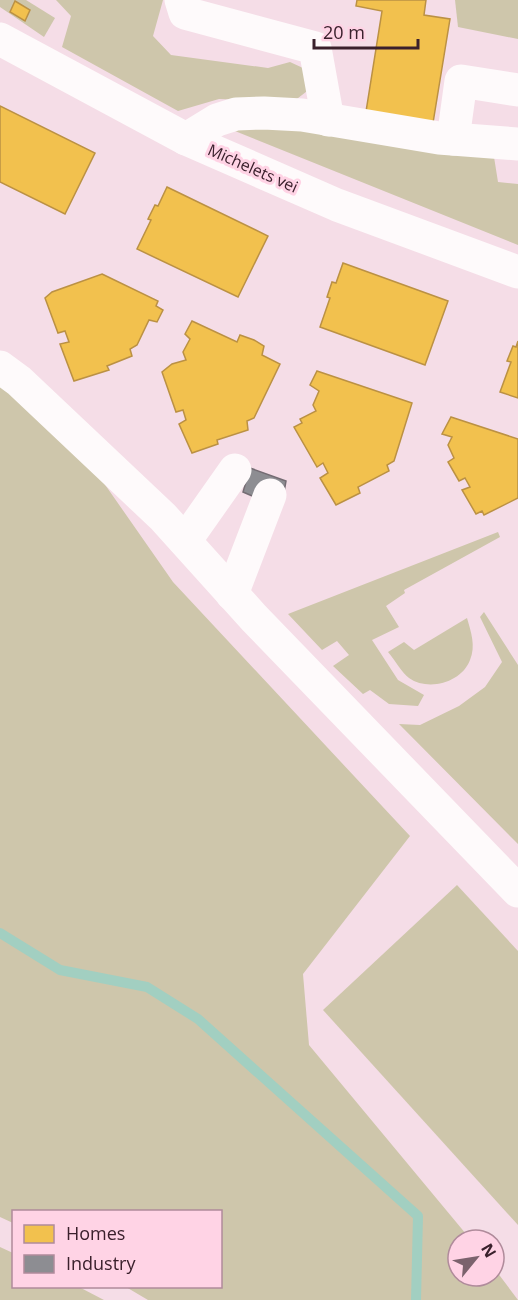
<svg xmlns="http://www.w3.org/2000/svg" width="518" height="1300" font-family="'Open Sans',sans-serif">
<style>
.green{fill:#cec6ab}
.homes{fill:#f2c14e;stroke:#bb9144;stroke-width:1.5}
.industry{fill:#8d8d92;stroke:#746c73;stroke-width:1.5}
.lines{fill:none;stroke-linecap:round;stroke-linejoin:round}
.stream{stroke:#a2cfc1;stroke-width:10}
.minor{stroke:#fefafb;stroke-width:33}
.labels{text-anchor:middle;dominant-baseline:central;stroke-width:6;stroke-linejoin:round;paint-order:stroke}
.street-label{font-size:16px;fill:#3a202c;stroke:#ffd3e5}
</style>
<rect width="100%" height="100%" fill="#f5dde7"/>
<g class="green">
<path d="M 0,0 L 26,0 L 55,18 L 44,37 L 0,7 Z"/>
<path d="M 56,0 L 163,0 L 153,36 L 171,55 L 268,68 L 290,62 L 303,68 L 311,88 L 293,102 L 219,99 L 178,111 L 62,47 L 71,16 Z"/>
<path d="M 455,0 L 518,0 L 518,39 L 458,27 Z"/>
<path d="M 230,129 L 311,129 L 494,157 L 498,182 L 518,184 L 518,245 Z"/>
<path d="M 0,367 L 55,413 L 173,582 L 410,836 L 303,974 L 309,1045 L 471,1240 L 458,1240 L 458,1276 L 494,1276 L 494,1268 L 518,1300 L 148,1300 L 126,1287 L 220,1286 L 220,1212 L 14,1212 L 13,1223 L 0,1217 Z"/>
<path d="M 498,532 L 500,537 L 404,590 L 405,593 L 386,606 L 399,627 L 372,640 L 398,680 L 424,695 L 418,706 L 389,704 L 370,690 L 363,694 L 333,666 L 349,655 L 337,641 L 322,650 L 288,614 Z"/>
<path d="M 484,612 L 518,665 L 518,844 L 399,724 L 420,725 L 459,706 L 485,687 L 502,662 L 480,617 Z"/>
<path d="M 467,618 C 471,632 476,646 470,660 C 462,682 429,692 409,678 C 402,673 395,660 388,652 L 404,642 L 414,650 Z"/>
<path d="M 457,885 L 518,951 L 518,1225 L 323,1010 Z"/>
<path d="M 0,1247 L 13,1253 L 14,1286 L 79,1287 L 104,1300 L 0,1300 Z"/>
</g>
<g class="homes">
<path d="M 357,0 L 426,0 L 424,15 L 450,19 L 432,129 L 365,118 L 382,11 L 356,6 Z"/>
<path d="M 15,1 L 30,10 L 25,21 L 10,12 Z"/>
<path d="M 0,106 L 95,153 L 65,214 L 0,182 Z"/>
<path d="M 167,187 L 268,236 L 238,297 L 137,249 L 151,220 L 148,219 L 155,205 L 158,206 Z"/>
<path d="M 343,263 L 448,301 L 425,365 L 320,327 L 330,298 L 327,297 L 332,282 L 336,283 Z"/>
<path d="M 102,274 L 158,301 L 156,306 L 163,310 L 157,322 L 149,320 L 137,345 L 130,349 L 132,356 L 107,366 L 109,370 L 74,381 L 60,344 L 69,342 L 65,331 L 58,333 L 45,298 L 52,292 Z"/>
<path d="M 192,321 L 237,342 L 240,335 L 254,340 L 264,346 L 262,355 L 280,364 L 254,418 L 247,421 L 248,430 L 217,440 L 218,444 L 192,453 L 179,424 L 186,420 L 183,410 L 176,412 L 162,372 L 172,364 L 186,360 L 183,352 L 190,339 L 185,334 Z"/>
<path d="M 518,341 L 518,398 L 500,392 L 511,362 L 507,361 L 513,346 L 516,347 Z"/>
<path d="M 317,371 L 412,403 L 394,461 L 387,465 L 389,471 L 358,487 L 360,493 L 336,505 L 320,478 L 328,473 L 323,463 L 317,467 L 294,427 L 302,423 L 300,419 L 316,411 L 313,405 L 319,391 L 310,385 Z"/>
<path d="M 451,417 L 518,439 L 518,498 L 484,515 L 482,511 L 476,514 L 462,490 L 470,487 L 465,478 L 459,481 L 448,462 L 454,458 L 448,445 L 452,437 L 442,434 Z"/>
</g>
<path class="industry" d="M 250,468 L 286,481 L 283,498 L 259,499 L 243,492 Z"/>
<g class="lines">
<path class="stream" d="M 0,933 L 60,970 L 147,987 L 198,1019 L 418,1216 L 416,1300"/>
<g class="minor">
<path d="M 181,0 L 185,13 L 315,48 L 328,120"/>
<path d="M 0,39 L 186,139 L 337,205 L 518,272"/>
<path d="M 186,139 L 217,120 L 236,114 L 264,113 L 302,115 L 439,138 L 518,144"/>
<path d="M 453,139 L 461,81 L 518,90"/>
<path d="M 0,367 L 19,381 L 163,517 L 254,618 L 518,891"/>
<path d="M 185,541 L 235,470"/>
<path d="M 232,594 L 270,495"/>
</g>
</g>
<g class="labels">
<g class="street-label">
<text transform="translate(253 168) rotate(24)">Michelets vei</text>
</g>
</g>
<rect x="12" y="1210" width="210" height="78" fill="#ffd3e5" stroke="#b08b9b" stroke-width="1.5"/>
<rect x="24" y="1225" width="30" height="18" fill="#f2c14e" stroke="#b08b9b" stroke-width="1.5"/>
<text x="66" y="1240" font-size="18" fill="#3a202c">Homes</text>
<rect x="24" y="1255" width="30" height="18" fill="#8d8d92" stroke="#b08b9b" stroke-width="1.5"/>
<text x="66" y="1270" font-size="18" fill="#3a202c">Industry</text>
<g transform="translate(476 1258) rotate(60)"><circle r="28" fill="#ffd3e5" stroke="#b08b9b" stroke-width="1.5"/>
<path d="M0-4.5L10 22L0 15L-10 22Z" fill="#7b626d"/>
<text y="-9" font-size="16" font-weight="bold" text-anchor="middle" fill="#3a202c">N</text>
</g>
<path d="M314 39v9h104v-9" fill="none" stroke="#3a202c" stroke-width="3"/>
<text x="323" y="39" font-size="18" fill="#3a202c" stroke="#ffd3e5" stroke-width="4.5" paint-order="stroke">20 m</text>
</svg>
